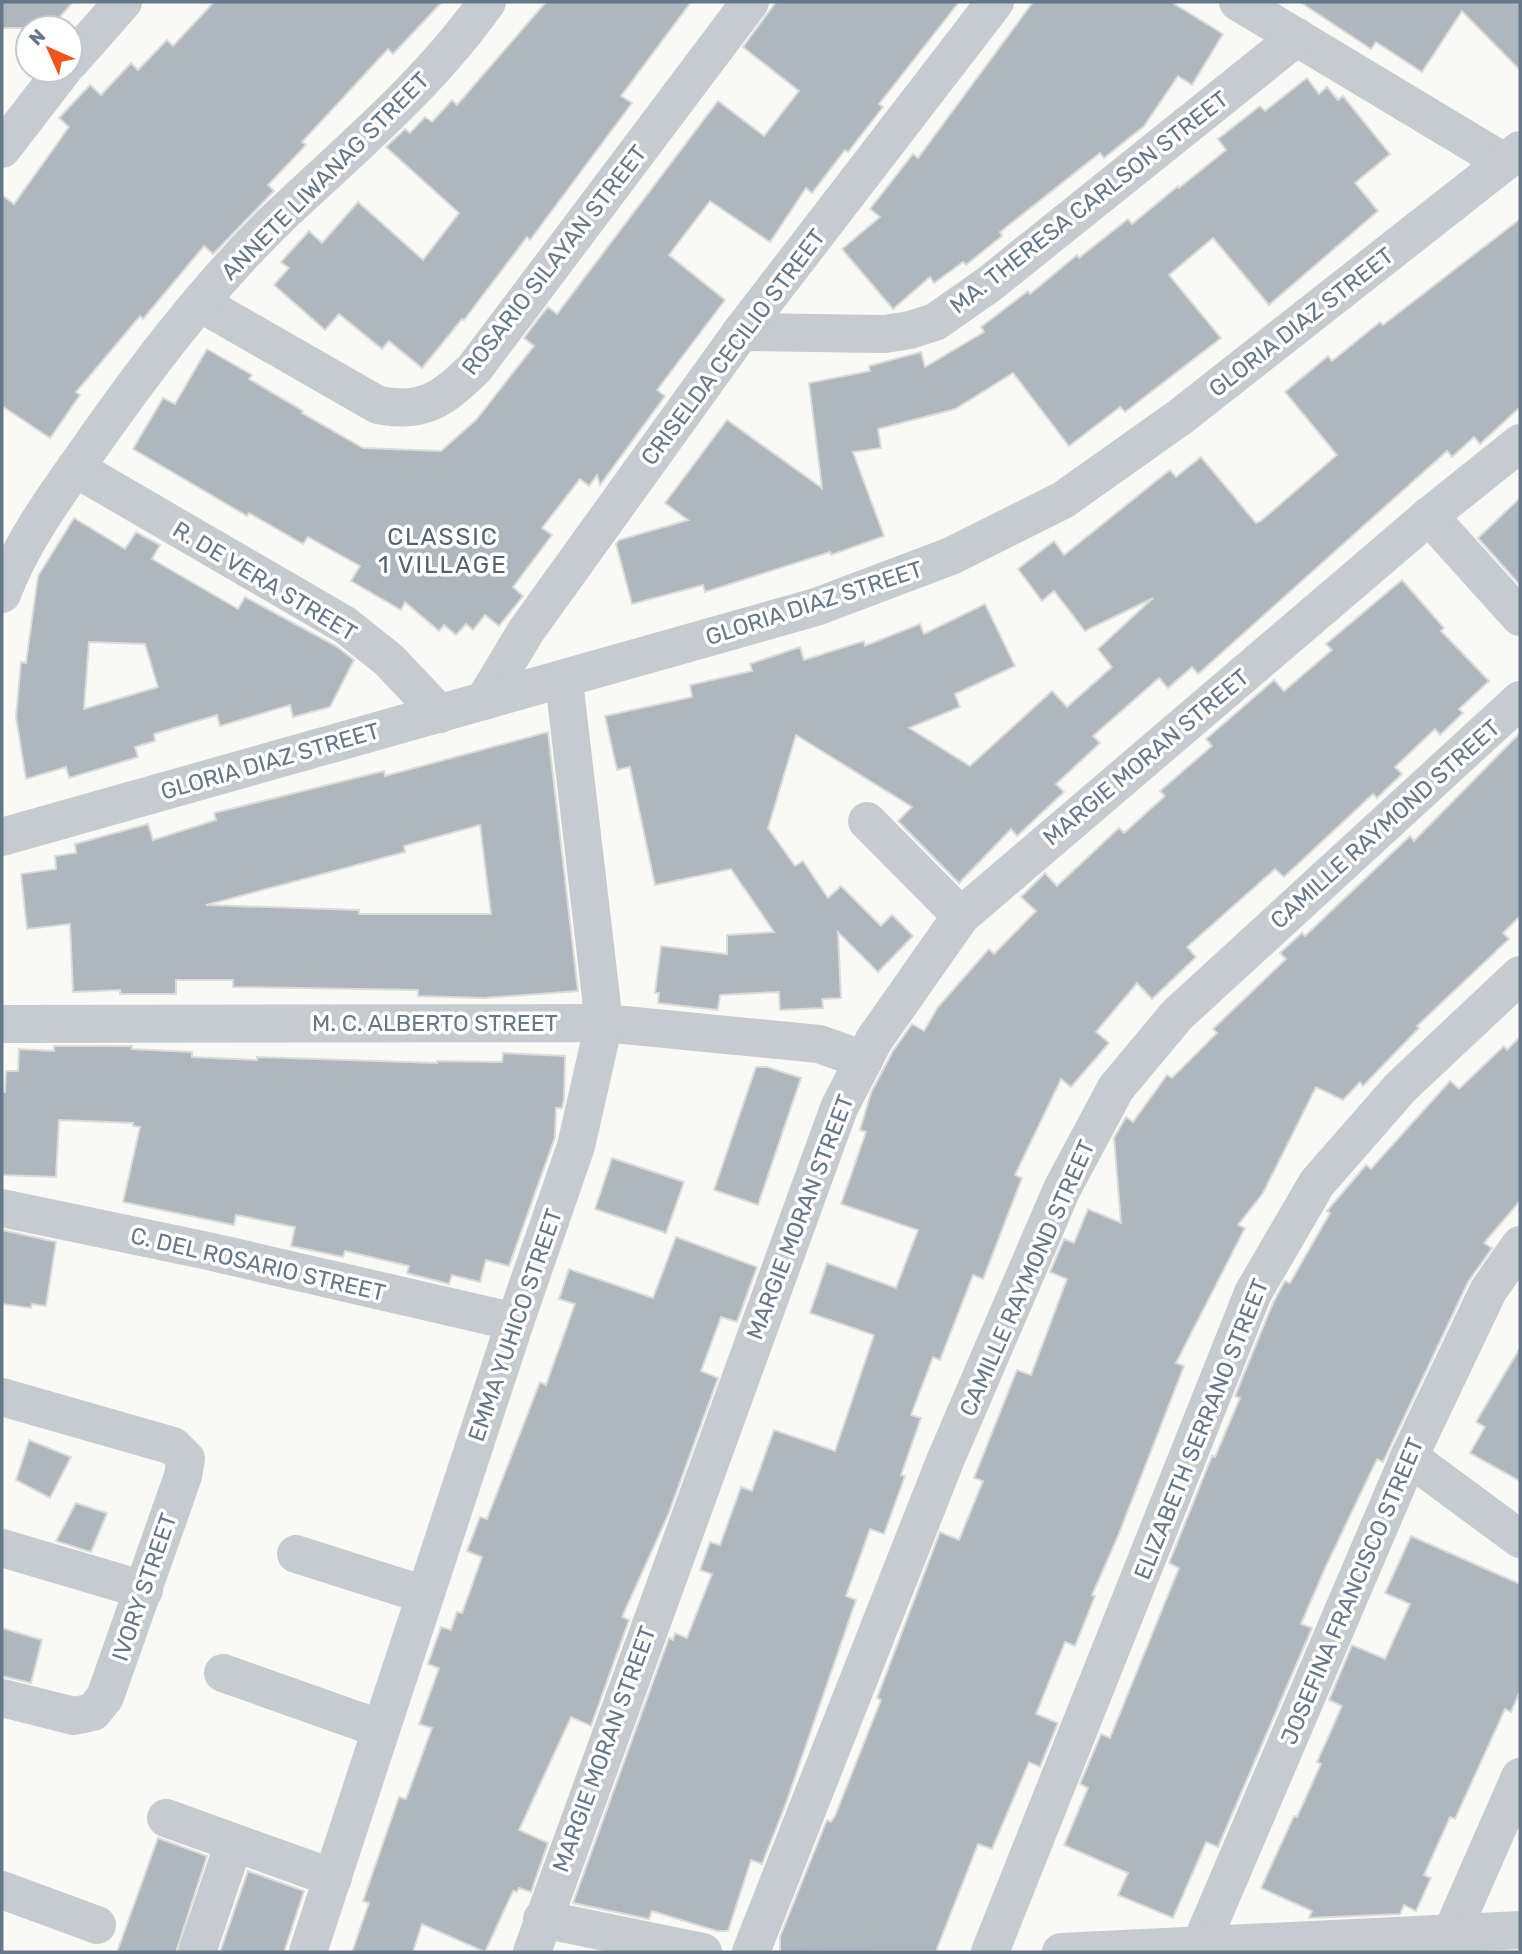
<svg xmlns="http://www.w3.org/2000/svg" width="1522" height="1954" font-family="Rubik,sans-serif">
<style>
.building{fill:#afb7be;stroke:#dbdbd8;stroke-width:2;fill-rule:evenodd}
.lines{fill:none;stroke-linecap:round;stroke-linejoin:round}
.minor{stroke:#c6cbcf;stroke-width:38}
.labels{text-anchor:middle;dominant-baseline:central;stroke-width:7;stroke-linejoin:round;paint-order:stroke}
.street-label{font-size:23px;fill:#65788a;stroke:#fff}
.neighbourhood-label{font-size:24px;letter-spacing:2px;fill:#54626e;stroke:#fff}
</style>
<rect width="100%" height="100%" fill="#f9f9f6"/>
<g class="building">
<path d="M 2,2 L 73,2 L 50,28 L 2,28 Z"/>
<path d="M 214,2 L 442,2 L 393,54 L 388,49 L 302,142 L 306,145 L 268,185 L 274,191 L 213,254 L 204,246 L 143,319 L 140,316 L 76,392 L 80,395 L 50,438 L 2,406 L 2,195 L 14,204 L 69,127 L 59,118 L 90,85 L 101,95 L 131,63 L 138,70 L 167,40 L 173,46 Z"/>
<path d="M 546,2 L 691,2 L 621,96 L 632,103 L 530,240 L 527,237 L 464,320 L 462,319 L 422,368 L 389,341 L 382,349 L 339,314 L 325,330 L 274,285 L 289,268 L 281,262 L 309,231 L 322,243 L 358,202 L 423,260 L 459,213 L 386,147 L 405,129 L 410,133 L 425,117 L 432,122 L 452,100 L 457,105 Z"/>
<path d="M 776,2 L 959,2 L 879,104 L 883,107 L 848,152 L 845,150 L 812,193 L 806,188 L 770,242 L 710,201 L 669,255 L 725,300 L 657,390 L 665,396 L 600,485 L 597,475 L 589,486 L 580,479 L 542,528 L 552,535 L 513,587 L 523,596 L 499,626 L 485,615 L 473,630 L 466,624 L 456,635 L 444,625 L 439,631 L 405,602 L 401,610 L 351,581 L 360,566 L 308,537 L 303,544 L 249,513 L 247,516 L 133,449 L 163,398 L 175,404 L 207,349 L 252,375 L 249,379 L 303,411 L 302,413 L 363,448 L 441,451 L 476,420 L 534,346 L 524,338 L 539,318 L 548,307 L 557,314 L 718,101 L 764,136 L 799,91 L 743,47 Z"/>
<path d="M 1033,2 L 1171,2 L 1223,34 L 1192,85 L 1178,76 L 1144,126 L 1104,158 L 1100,153 L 1000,232 L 1002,236 L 966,265 L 963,262 L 934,283 L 930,277 L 893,309 L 842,249 L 880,217 L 870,209 L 913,154 L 918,158 Z"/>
<path d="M 1300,2 L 1520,2 L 1520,70 L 1462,11 L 1422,72 L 1376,42 L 1371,49 Z"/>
<path d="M 1307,78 L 1319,94 L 1327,87 L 1338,100 L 1343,96 L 1390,154 L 1355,183 L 1378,211 L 1269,305 L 1213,238 L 1169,275 L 1221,338 L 1125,412 L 1120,407 L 1069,446 L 1013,373 L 955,409 L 878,429 L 881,448 L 853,452 L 884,536 L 831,555 L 830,552 L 705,592 L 703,585 L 632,604 L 616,544 L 619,540 L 688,520 L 665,503 L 727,420 L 822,488 L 809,383 L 870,371 L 869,366 L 921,352 L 925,367 L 984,332 L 981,327 L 1028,291 L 1030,294 L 1077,255 L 1079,258 L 1128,219 L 1132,224 L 1178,186 L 1179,188 L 1226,150 L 1218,139 L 1260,106 L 1265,111 Z"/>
<path d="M 1520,219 L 1520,407 L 1480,444 L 1474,437 L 1452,457 L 1447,451 L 1198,674 L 1192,667 L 1168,688 L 1159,678 L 1093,736 L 1100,743 L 1056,784 L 1064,792 L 1017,836 L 1011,829 L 959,883 L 898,821 L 912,807 L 796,735 L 768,828 L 795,866 L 803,861 L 828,898 L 841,886 L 881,926 L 892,915 L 913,936 L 878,972 L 838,932 L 841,998 L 822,999 L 823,1008 L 780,1010 L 779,992 L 720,995 L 718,1010 L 658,1003 L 659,993 L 655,993 L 661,946 L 727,954 L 727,935 L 774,932 L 731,869 L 655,885 L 630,767 L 617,770 L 605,716 L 692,697 L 690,685 L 752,671 L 750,664 L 800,647 L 804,660 L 864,641 L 865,646 L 920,624 L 924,634 L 985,604 L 1015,666 L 955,694 L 960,707 L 909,728 L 970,766 L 1052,691 L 1067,707 L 1112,667 L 1098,649 L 1153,598 L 1085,631 L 1054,591 L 1042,601 L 1018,569 L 1054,541 L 1064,555 L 1170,470 L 1176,477 L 1201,457 L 1256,523 L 1261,521 L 1337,455 L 1285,392 L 1328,356 L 1332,361 L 1380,322 L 1383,325 Z"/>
<path d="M 1520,498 L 1520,585 L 1478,538 Z"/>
<path d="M 74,518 L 125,549 L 136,532 L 160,545 L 152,559 L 238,609 L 245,597 L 336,646 L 354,660 L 330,707 L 293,717 L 290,705 L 220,726 L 217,715 L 154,734 L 155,741 L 135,747 L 138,757 L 69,778 L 66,767 L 26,779 L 16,717 L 21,662 L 26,663 L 38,576 ZM 89,642 L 145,644 L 158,687 L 84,709 Z"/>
<path d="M 1402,580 L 1444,628 L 1441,631 L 1489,681 L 1459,709 L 1463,713 L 1440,735 L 1435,729 L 1395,767 L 1402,774 L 1377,798 L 1373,794 L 1284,877 L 1275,869 L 1187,947 L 1196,957 L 1152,999 L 1137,983 L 1096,1032 L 1109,1043 L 1071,1087 L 1061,1079 L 1015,1175 L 1022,1178 L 983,1279 L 973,1275 L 940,1360 L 933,1357 L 911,1415 L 921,1418 L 901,1475 L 905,1476 L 884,1534 L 870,1529 L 846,1596 L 856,1600 L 785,1806 L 762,1864 L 751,1860 L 728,1931 L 717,1931 L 652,1911 L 649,1919 L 573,1903 L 669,1638 L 673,1640 L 675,1633 L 687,1638 L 712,1574 L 700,1570 L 710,1542 L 720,1545 L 741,1487 L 752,1491 L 774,1430 L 835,1451 L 874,1335 L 810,1313 L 827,1263 L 896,1288 L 918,1230 L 841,1204 L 866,1132 L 860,1130 L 871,1093 L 893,1051 L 912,1024 L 924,1031 L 938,1007 L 989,949 L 994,954 L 1036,911 L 1021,897 L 1045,873 L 1057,886 L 1119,828 L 1124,833 L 1165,796 L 1160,791 L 1212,746 L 1206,739 L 1274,680 L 1284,691 L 1332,650 L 1326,644 Z"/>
<path d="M 548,732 L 578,991 L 484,998 L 418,996 L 418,990 L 233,987 L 233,980 L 176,980 L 176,994 L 120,994 L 120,990 L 73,992 L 70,924 L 27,929 L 21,874 L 56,869 L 55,856 L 76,853 L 75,844 L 148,824 L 153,840 L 216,820 L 214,813 L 384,771 L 385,776 ZM 480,825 L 491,914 L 359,914 L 359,910 L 206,905 L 405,852 L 404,846 Z"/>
<path d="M 1520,733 L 1520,916 L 1503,933 L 1509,939 L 1417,1026 L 1419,1028 L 1363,1086 L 1360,1082 L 1343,1100 L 1316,1087 L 1263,1193 L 1238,1225 L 1245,1228 L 1176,1363 L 1184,1366 L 1118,1536 L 1092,1595 L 1095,1596 L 1075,1646 L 1065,1642 L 1036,1714 L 1058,1723 L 1040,1767 L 1029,1762 L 992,1849 L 978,1844 L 936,1951 L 780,1952 L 780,1937 L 827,1820 L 831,1822 L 835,1816 L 881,1700 L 877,1698 L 940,1532 L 959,1540 L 983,1481 L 974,1478 L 1017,1370 L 1031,1375 L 1067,1279 L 1050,1272 L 1064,1239 L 1074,1243 L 1088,1209 L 1121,1223 L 1114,1138 L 1126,1117 L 1133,1122 L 1167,1075 L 1172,1078 L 1217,1033 L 1213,1029 L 1286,959 L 1280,953 L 1302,933 L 1305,936 L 1410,836 L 1414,841 Z"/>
<path d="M 1520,1037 L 1520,1201 L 1484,1243 L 1492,1248 L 1468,1282 L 1383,1462 L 1377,1459 L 1326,1566 L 1301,1624 L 1312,1628 L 1218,1847 L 1206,1842 L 1173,1918 L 1118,1895 L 1128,1873 L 1064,1845 L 1088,1788 L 1080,1784 L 1101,1734 L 1110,1738 L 1179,1568 L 1169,1563 L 1212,1456 L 1215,1457 L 1240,1398 L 1235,1396 L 1273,1303 L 1285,1281 L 1290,1283 L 1330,1213 L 1327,1211 L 1366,1165 L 1371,1169 L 1450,1081 L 1459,1089 L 1504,1046 L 1507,1050 Z"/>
<path d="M 54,1046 L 132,1046 L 132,1049 L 192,1052 L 192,1057 L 257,1060 L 257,1057 L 437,1063 L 437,1061 L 502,1062 L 503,1053 L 565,1056 L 564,1100 L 562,1108 L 556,1108 L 555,1137 L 509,1266 L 486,1260 L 480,1282 L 452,1275 L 449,1284 L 407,1273 L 409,1266 L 345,1251 L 343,1257 L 291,1246 L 295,1227 L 236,1215 L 234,1225 L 123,1202 L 140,1127 L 133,1126 L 133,1123 L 59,1120 L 56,1177 L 2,1175 L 2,1092 L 5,1092 L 6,1071 L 18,1071 L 19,1049 L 54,1051 Z"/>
<path d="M 756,1067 L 767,1067 L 801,1078 L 758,1205 L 714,1190 Z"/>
<path d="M 612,1158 L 684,1182 L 666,1233 L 595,1209 Z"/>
<path d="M 2,1230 L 56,1242 L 46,1306 L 32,1304 L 31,1308 L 2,1304 Z"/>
<path d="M 676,1237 L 757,1267 L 737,1322 L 721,1317 L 701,1371 L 718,1378 L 668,1515 L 622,1617 L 629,1620 L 591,1726 L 571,1717 L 519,1830 L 548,1843 L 531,1892 L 519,1888 L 517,1892 L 513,1891 L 485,1952 L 422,1924 L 413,1952 L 352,1952 L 369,1903 L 363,1901 L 399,1797 L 406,1799 L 432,1728 L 419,1724 L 439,1668 L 428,1664 L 441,1627 L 451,1630 L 457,1612 L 462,1613 L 482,1557 L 467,1551 L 480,1517 L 487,1519 L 540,1382 L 546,1385 L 575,1304 L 559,1299 L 569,1269 L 653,1298 Z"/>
<path d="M 1520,1348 L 1520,1481 L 1470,1453 L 1485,1427 L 1476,1422 Z"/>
<path d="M 29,1440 L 71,1457 L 50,1498 L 16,1480 Z"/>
<path d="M 76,1503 L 107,1513 L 91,1552 L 56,1541 Z"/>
<path d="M 1411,1536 L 1520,1584 L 1520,1691 L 1511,1712 L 1505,1709 L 1455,1819 L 1450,1817 L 1424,1875 L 1431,1878 L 1416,1911 L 1404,1905 L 1400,1914 L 1309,1918 L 1312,1911 L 1261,1888 L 1294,1816 L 1297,1817 L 1321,1764 L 1317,1762 L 1342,1706 L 1329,1700 L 1352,1645 L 1385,1659 L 1410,1604 L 1385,1593 Z"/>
<path d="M 2,1628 L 42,1640 L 31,1683 L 2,1676 Z"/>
<path d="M 158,1838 L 207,1856 L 176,1952 L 117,1952 Z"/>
<path d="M 248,1871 L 304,1891 L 284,1952 L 220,1952 Z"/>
</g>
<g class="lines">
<g class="minor">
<path d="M 1238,2 L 1504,162"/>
<path d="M 70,62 L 123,2"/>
<path d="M 2,149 L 63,70"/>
<path d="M 200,303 L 378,405 C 424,414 442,399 474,369 L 750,2"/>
<path d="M 741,332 L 885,334 L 910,330 L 935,322 L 988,285 L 1297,37"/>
<path d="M 75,468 L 345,625 L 389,660 L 440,714"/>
<path d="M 1429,516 L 1520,617"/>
<path d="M 2,594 C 21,543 54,498 86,453 C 144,370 207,286 281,215 C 353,147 429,84 487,2"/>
<path d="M 484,701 L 526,631 L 741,332 L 995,2"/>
<path d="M 867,821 L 961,916"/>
<path d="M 2,837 L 816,607 L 951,556 L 1063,500 L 1180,417 L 1520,150"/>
<path d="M 2,1024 L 604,1023 L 819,1044 L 864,1060"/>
<path d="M 2,1208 L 208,1251 L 515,1322"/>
<path d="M 2,1397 L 173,1446 L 186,1459 L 183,1476 L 105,1697 L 93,1712 L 74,1716 L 2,1698"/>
<path d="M 1409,1457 L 1520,1539"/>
<path d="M 2,1548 L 144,1590"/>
<path d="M 296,1554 L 425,1595"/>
<path d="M 223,1673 L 381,1729"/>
<path d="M 166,1818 L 333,1878"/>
<path d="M 2,1890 L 97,1925"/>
<path d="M 542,1919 L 703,1952"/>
<path d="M 1452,1932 L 1520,1777"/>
<path d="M 1200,1946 L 1409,1457 L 1488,1291 L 1520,1245"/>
<path d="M 197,1952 L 234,1843"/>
<path d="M 308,1952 L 515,1322 L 576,1146 L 604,1023 L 564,681"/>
<path d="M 532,1952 L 839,1108 L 874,1040 L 961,916 L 1429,516 L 1520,443"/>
<path d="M 751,1952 L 945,1461 L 1062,1189 L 1116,1088 L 1177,1015 L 1520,700"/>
<path d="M 990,1952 L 1253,1293 L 1317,1183 L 1401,1087 L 1520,975"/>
<path d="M 1061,1952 L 1520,1930"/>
</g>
</g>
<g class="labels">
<g class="street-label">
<text transform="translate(325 176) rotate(-45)">ANNETE LIWANAG STREET</text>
<text transform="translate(1089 202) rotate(-38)">MA. THERESA CARLSON STREET</text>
<text transform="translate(554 260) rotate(-52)">ROSARIO SILAYAN STREET</text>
<text transform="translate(1301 322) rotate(-38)">GLORIA DIAZ STREET</text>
<text transform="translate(733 347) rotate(-53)">CRISELDA CECILIO STREET</text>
<text transform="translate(265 581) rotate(31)">R. DE VERA STREET</text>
<text transform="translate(814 603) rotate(-18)">GLORIA DIAZ STREET</text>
<text transform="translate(1146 757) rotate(-40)">MARGIE MORAN STREET</text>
<text transform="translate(270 761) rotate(-16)">GLORIA DIAZ STREET</text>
<text transform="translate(1385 824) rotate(-42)">CAMILLE RAYMOND STREET</text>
<text x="435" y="1023">M. C. ALBERTO STREET</text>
<text transform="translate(800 1217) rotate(-69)">MARGIE MORAN STREET</text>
<text transform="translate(258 1264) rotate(13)">C. DEL ROSARIO STREET</text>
<text transform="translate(1027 1278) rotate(-66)">CAMILLE RAYMOND STREET</text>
<text transform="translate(515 1325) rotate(-71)">EMMA YUHICO STREET</text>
<text transform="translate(1201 1429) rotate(-68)">ELIZABETH SERRANO STREET</text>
<text transform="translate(144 1587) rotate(-71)">IVORY STREET</text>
<text transform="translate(1352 1591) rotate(-67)">JOSEFINA FRANCISCO STREET</text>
<text transform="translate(604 1749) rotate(-70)">MARGIE MORAN STREET</text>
</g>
<g class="neighbourhood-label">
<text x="443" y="537">CLASSIC<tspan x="443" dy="28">1 VILLAGE</tspan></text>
</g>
</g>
<rect width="1522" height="1954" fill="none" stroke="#65788a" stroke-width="7"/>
<g transform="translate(49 49) rotate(315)"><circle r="33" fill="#ffffff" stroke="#c1c9d0" stroke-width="2"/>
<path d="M0-5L12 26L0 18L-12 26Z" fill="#f1551e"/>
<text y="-10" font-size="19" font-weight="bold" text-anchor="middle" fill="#65788a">N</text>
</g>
</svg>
